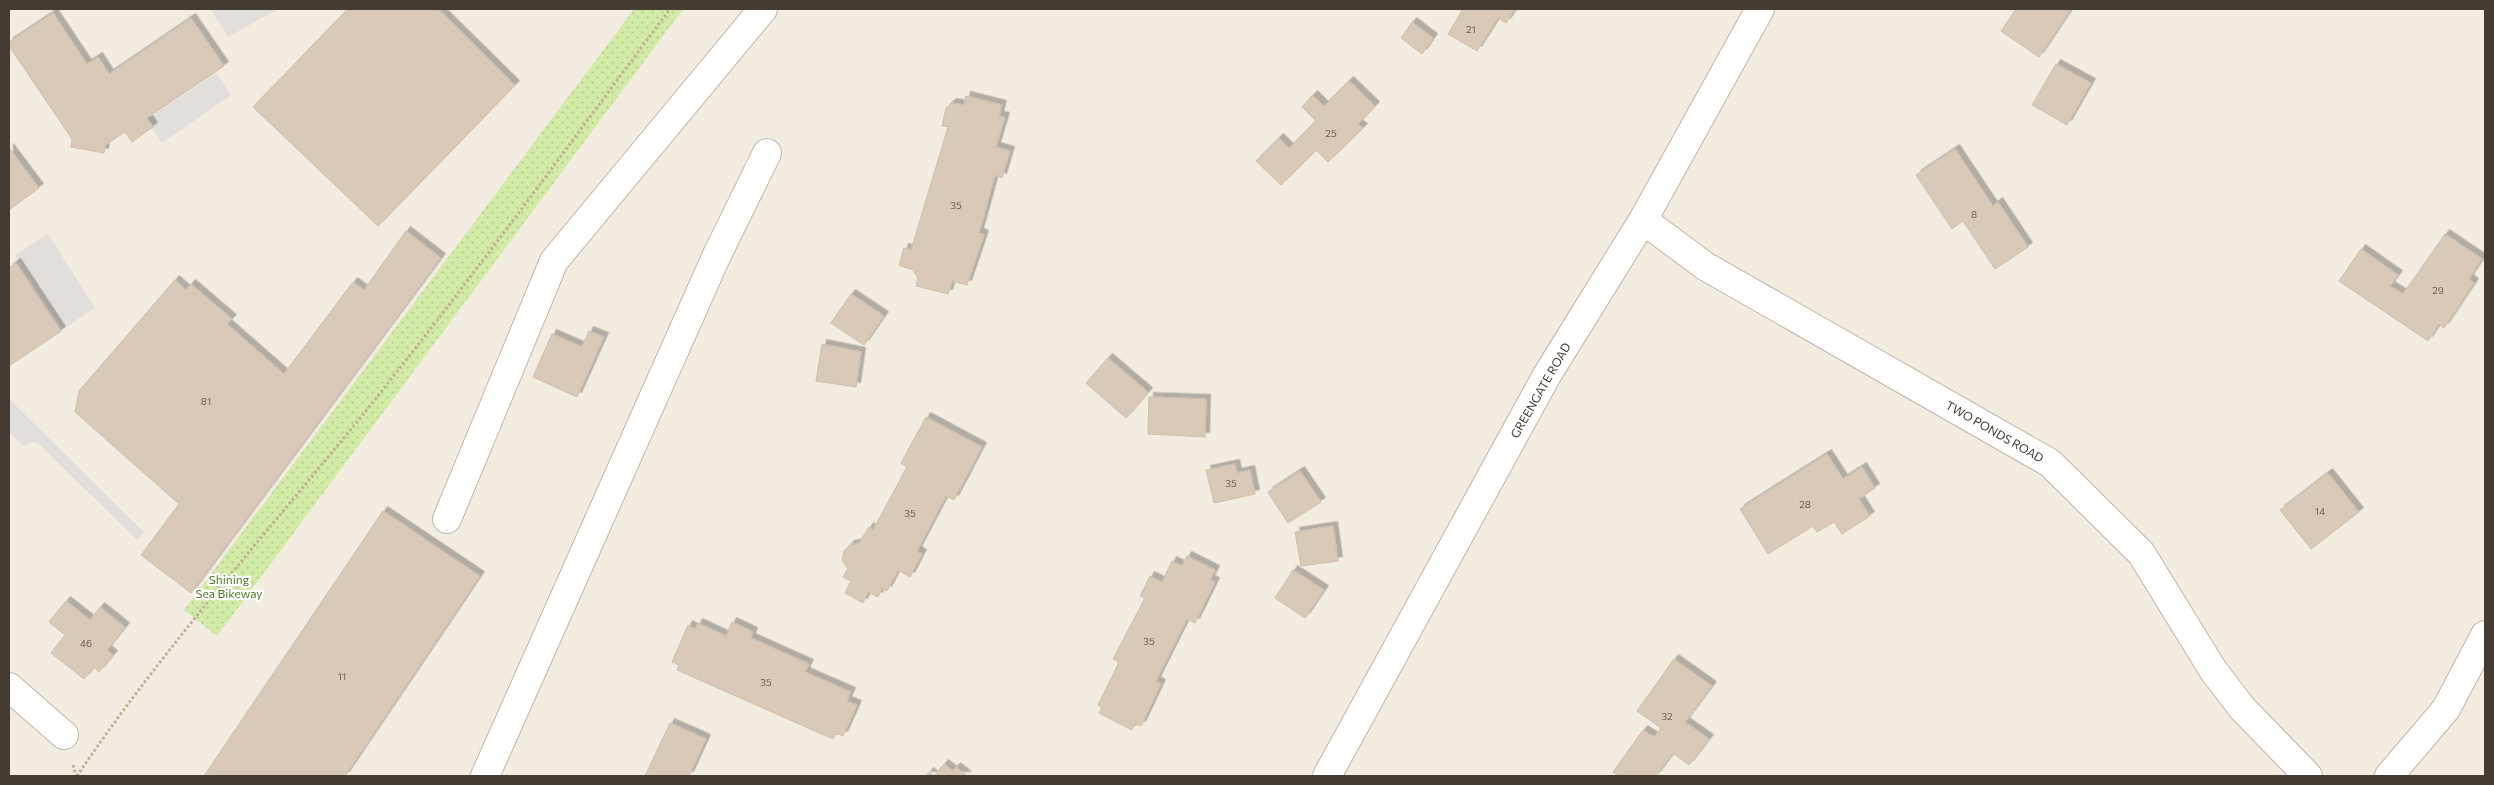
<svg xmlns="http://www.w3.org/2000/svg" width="2494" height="785" font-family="Commissioner,sans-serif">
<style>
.park{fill:url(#park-dots)}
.parking{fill:#e2dedb}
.building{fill:#d8c9b9;stroke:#d0bda9;filter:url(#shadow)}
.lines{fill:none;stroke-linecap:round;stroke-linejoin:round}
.minor-casing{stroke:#c1b5a6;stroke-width:30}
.path{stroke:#c1ad94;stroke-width:3;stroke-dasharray:2.5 2.5;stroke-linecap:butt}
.minor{stroke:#fff;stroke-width:28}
.labels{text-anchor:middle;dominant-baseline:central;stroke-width:4.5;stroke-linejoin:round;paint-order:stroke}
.number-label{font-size:10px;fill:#695e54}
.street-label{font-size:12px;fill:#443b32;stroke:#fff}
.park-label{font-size:12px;fill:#4b7922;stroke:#fff}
</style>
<defs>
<pattern id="park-dots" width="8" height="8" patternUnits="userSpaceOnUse" patternTransform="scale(1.25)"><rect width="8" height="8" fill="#d2eba6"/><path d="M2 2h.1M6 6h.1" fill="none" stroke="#b6ca8f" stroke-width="1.8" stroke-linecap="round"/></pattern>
<filter id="shadow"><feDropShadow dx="4.5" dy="-4.5" stdDeviation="0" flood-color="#0004"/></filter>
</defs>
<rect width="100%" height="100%" fill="#f2ece1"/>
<path class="park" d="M 634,9 L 683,9 L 217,636 L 184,610 Z"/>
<g class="parking">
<path d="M 211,9 L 278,9 L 228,37 Z"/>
<path d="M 216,73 L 231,95 L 162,143 L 146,120 Z"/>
<path d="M 48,234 L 95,308 L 63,329 L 15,255 Z"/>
<path d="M 9,399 L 144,532 L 137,540 L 38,443 L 32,442 L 24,446 L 9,432 Z"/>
</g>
<g class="building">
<path d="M 348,9 L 438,9 L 515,85 L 378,226 L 253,107 Z"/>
<path d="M 1463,9 L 1515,9 L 1506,23 L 1498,18 L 1477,51 L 1448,34 Z"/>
<path d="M 2016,9 L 2071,9 L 2039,57 L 2001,31 Z"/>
<path d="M 53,13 L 87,64 L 98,57 L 109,74 L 191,18 L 224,66 L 147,118 L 153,127 L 132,142 L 125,132 L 105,145 L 104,153 L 71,147 L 72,139 L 9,46 L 9,42 Z"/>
<path d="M 1412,22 L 1433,38 L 1422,54 L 1401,38 Z"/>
<path d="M 2056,64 L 2091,83 L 2067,125 L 2032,105 Z"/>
<path d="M 1349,81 L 1375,106 L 1358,124 L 1363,128 L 1328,162 L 1316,150 L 1281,185 L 1256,161 L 1279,138 L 1289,148 L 1316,121 L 1302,107 L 1313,95 L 1324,106 Z"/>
<path d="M 966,96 L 1002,105 L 999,116 L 1005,117 L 996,147 L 1010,151 L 1002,178 L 995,175 L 979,233 L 984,235 L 967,285 L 952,281 L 948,294 L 916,286 L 918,278 L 913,270 L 899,265 L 904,248 L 911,250 L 948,127 L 942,126 L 946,108 L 952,103 L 964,105 Z"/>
<path d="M 9,148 L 39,188 L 9,210 Z"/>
<path d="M 1955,149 L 1993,206 L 1998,202 L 2028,247 L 1995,269 L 1963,221 L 1952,229 L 1916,175 Z"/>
<path d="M 406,231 L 441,258 L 191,593 L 141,555 L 179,504 L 75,412 L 79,391 L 175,280 L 186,290 L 191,284 L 232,319 L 227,324 L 284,374 L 353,282 L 364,290 Z"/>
<path d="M 2445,234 L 2482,259 L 2469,279 L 2474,283 L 2444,328 L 2439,324 L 2428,341 L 2339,281 L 2361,249 L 2398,275 L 2390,286 L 2403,294 Z"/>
<path d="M 16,263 L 61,331 L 9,366 L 9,268 Z"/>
<path d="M 851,294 L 884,316 L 864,345 L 831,323 Z"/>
<path d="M 589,331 L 604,337 L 577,397 L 533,377 L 552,334 L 582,347 Z"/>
<path d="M 822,344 L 861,352 L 856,387 L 816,381 Z"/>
<path d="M 1108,358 L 1148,392 L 1126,418 L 1086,383 Z"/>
<path d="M 1149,397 L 1206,399 L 1205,437 L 1148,434 Z"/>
<path d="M 926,417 L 982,447 L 954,500 L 946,496 L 917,551 L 922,554 L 910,577 L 898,570 L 887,591 L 882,588 L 878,597 L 868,592 L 863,603 L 845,593 L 851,581 L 843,577 L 848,569 L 842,560 L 844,551 L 850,545 L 859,543 L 869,527 L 873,530 L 907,467 L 901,463 Z"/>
<path d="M 1827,454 L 1843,479 L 1862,467 L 1875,488 L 1859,499 L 1870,516 L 1842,534 L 1834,522 L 1817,532 L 1813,526 L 1768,554 L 1740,509 Z"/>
<path d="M 1235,464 L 1237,473 L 1250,470 L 1255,494 L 1214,503 L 1206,470 Z"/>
<path d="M 1300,471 L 1321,502 L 1288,523 L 1268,492 Z"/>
<path d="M 2328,473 L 2359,512 L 2311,549 L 2280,510 Z"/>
<path d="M 383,511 L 480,576 L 345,776 L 204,776 Z"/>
<path d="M 1333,526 L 1338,561 L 1301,566 L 1295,532 Z"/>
<path d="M 1187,556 L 1215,570 L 1210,580 L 1215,582 L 1195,623 L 1187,619 L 1156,681 L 1161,684 L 1141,726 L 1135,723 L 1132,730 L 1099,713 L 1102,707 L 1098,705 L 1119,662 L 1113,659 L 1145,598 L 1140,596 L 1150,576 L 1162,582 L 1172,561 L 1182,566 Z"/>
<path d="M 1293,570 L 1324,590 L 1305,618 L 1275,598 Z"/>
<path d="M 66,601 L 90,620 L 100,607 L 125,627 L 107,650 L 113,655 L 99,672 L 94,667 L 84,679 L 51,653 L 65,635 L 49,622 Z"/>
<path d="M 732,622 L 753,632 L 751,638 L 809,664 L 805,672 L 851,692 L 847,701 L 857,705 L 843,736 L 836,733 L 833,739 L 677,670 L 679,665 L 672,662 L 688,625 L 695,629 L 698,623 L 726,636 Z"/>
<path d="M 1674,659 L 1712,686 L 1685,722 L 1709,739 L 1689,765 L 1673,753 L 1656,776 L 1619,776 L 1613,772 L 1643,730 L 1654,737 L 1661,728 L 1637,711 Z"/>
<path d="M 670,723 L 706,739 L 689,776 L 645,776 Z"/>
<path d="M 944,764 L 953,771 L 956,767 L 967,776 L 926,776 L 929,772 L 934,776 Z"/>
</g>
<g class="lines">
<g class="minor-casing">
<g id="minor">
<path d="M 1643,220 L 1705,266 L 2050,463 L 2141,553 L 2213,670 L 2242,708 L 2308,776"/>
<path d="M 447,519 L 554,261 L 763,9"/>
<path d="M 9,687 L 64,735"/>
<path d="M 485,776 L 716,257 L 767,153"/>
<path d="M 1327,776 L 1547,375 L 1643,220 L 1760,9"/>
<path d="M 2389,776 L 2446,709 L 2485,635"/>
</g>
</g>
<g class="path">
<path d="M 73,765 L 76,776"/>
<path d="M 77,776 C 162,650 265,535 361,417 C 468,284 568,146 670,9"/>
</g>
<use href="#minor" class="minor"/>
</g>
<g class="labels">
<g class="number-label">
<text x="1471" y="29">21</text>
<text x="1331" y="133">25</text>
<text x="956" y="205">35</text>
<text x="1974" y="214">8</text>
<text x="2438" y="290">29</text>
<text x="206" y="401">81</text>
<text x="1231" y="483">35</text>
<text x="1805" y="504">28</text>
<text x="2320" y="511">14</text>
<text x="910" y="513">35</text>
<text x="1149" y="641">35</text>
<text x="86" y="643">46</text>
<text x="342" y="676">11</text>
<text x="766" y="682">35</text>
<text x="1667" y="716">32</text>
</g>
<g class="street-label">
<text transform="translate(1540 390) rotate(-60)">GREENGATE ROAD</text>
<text transform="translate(1995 431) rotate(30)">TWO PONDS ROAD</text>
</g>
<g class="park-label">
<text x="229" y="579">Shining<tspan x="229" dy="14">Sea Bikeway</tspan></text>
</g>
</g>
<rect width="2494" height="785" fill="none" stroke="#443b32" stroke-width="20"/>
</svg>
